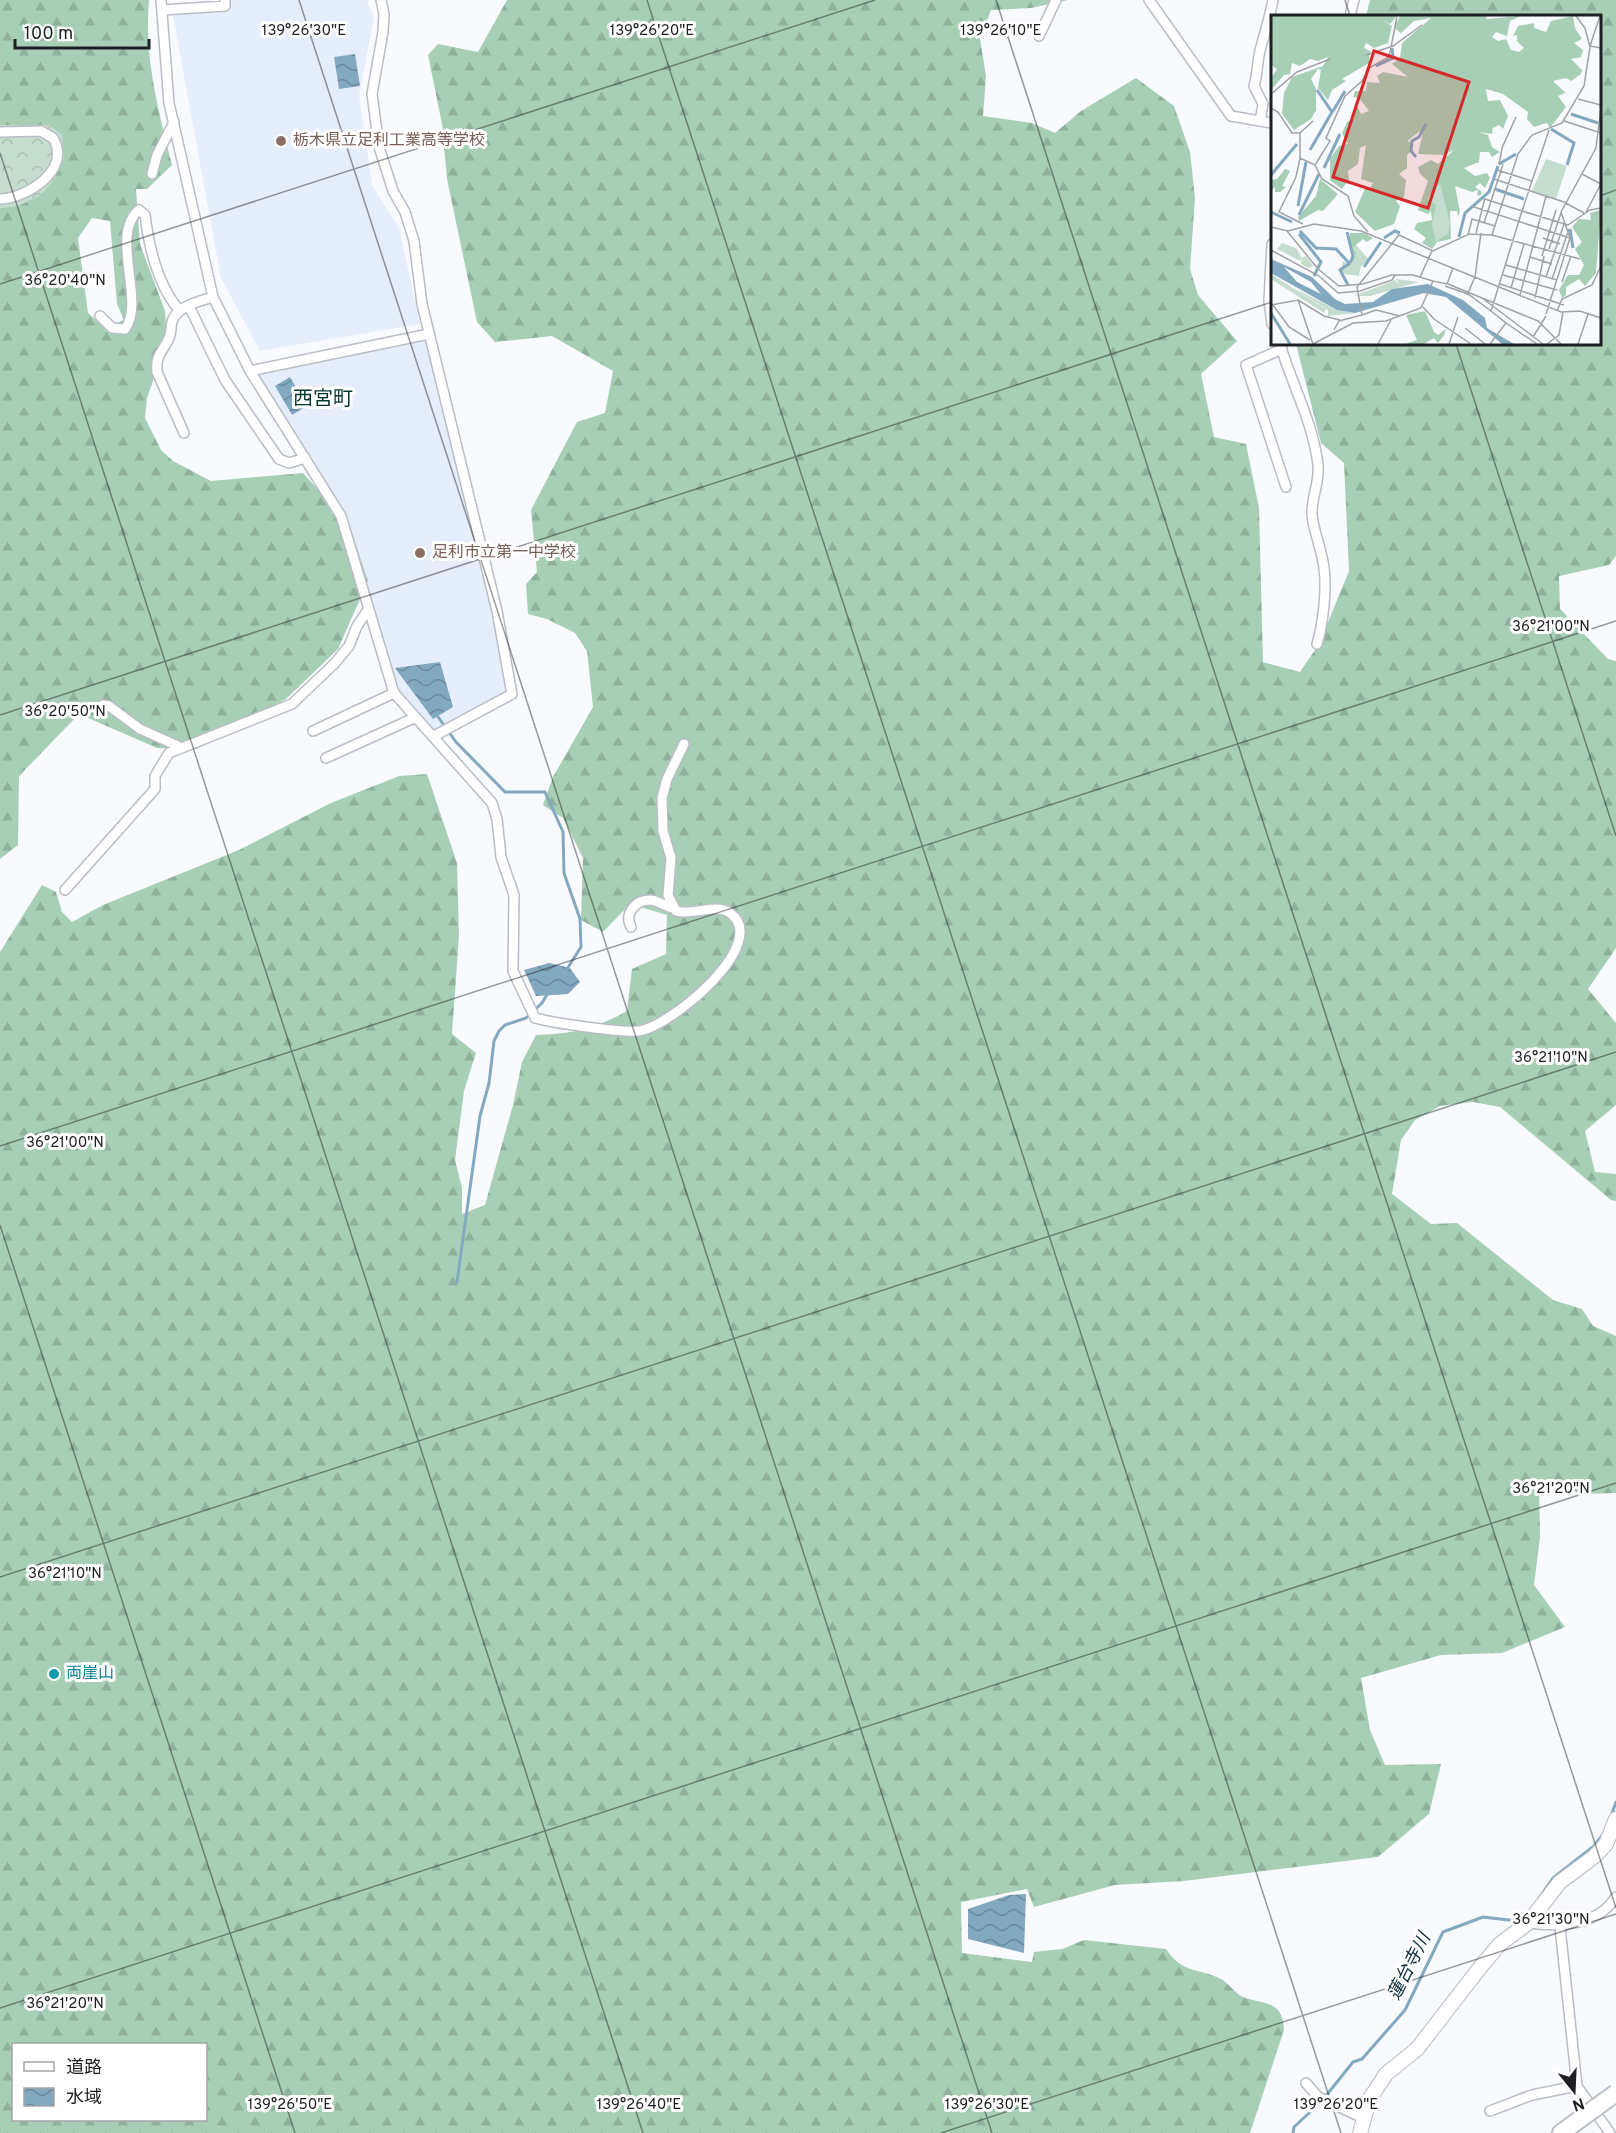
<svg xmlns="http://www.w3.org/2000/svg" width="1616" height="2133" font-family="Overpass,'Noto Sans JP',sans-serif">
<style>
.built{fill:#e6eefd}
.forest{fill:url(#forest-firs);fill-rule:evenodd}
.park{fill:url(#park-crowns)}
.water{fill:url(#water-waves)}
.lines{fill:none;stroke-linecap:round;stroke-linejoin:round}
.stream{stroke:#83a9c1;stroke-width:3}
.street-casing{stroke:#b9bdc5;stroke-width:12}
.secondary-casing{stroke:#b9bdc5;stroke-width:16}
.highway-casing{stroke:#b9bdc5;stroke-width:20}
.street{stroke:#fff;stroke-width:9}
.secondary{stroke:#fff;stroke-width:14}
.highway{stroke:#fff;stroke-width:16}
.highway-bridge-casing{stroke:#b9bdc5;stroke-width:20;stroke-linecap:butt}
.highway-bridge{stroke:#fff;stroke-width:16}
.ticks{fill:none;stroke:#1d1f22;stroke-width:1.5;stroke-opacity:0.45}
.education-dot{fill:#8d6e63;stroke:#fff;stroke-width:2}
.culture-dot{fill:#0f9aa8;stroke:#fff;stroke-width:2}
.labels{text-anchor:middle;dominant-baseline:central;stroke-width:6;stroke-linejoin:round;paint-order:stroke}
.education-label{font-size:16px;fill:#785e54;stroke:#fff;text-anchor:start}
.culture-label{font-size:16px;fill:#0d838f;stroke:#fff;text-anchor:start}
.water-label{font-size:18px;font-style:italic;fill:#0b2d3e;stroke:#fff}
.quarter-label{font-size:20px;fill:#00372a;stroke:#fff}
.inset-river{fill:none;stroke:#83a9c1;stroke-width:3}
.inset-road{fill:none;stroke:#a0a2a5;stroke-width:1.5}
.view{fill:#d62828;fill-opacity:0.15;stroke:#d62828;stroke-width:3}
.inset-edge{fill:none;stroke:#1d1f22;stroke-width:3}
.ticks-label{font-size:15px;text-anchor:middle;fill:#1d1f22;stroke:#fff;stroke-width:6;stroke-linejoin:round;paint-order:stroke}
</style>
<defs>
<pattern id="forest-firs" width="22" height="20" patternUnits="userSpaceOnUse" patternTransform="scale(1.5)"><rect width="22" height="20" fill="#a7cfb6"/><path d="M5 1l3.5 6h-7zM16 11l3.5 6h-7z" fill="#8fb19c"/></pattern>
<pattern id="park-crowns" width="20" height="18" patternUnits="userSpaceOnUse" patternTransform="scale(1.5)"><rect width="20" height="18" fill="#c5ddce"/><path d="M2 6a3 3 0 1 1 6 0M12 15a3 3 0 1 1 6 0" fill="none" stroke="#a9bdb1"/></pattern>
<pattern id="water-waves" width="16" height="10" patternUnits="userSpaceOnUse" patternTransform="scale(1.5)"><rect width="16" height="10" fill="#83a9c1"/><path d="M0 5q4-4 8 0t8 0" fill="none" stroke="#6b899c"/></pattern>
</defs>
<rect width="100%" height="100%" fill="#f8fafd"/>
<g class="built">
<path d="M 235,0 L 367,0 L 374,18 L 359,96 L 372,185 L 399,228 L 420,324 L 260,351 L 221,278 L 173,16 Z"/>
<path d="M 429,334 L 512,694 L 434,736 L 394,693 L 368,610 L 368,581 L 341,516 L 250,371 Z"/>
</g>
<g class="forest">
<path d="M 0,0 L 149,0 C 144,57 158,109 172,165 L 147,189 L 136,189 L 140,244 L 165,311 L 167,341 L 147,398 L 145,418 L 161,450 L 173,461 L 211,481 L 303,473 L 340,514 L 352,533 L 368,581 L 338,649 L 286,699 L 197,749 L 157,748 L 79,714 L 19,776 L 18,845 L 0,859 ZM 92,218 L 110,221 L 117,304 L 124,320 L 106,328 L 88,313 L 78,238 Z"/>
<path d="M 507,0 L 1068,0 L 1031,8 L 991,10 L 980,39 L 986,76 L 983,116 L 1032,123 L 1055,133 L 1081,111 L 1136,78 L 1174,106 L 1190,152 L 1195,198 L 1190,269 L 1198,295 L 1237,341 L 1201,374 L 1214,437 L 1246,444 L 1259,508 L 1263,662 L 1300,672 L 1319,644 L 1349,571 L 1344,463 L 1321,443 L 1296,344 L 1600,344 L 1600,16 L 1366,16 L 1370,0 L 1616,0 L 1616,556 L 1609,565 L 1559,576 L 1560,609 L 1608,659 L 1616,661 L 1616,948 L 1588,989 L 1616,1023 L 1616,1105 L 1585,1131 L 1595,1172 L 1616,1174 L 1616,1201 L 1611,1200 L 1500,1107 L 1473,1102 L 1440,1106 L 1415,1120 L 1401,1140 L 1392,1194 L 1431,1224 L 1457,1223 L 1553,1300 L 1582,1309 L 1593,1326 L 1616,1336 L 1616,1493 L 1584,1494 L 1539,1481 L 1540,1537 L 1534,1585 L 1565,1627 L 1502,1653 L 1441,1655 L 1361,1678 L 1370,1730 L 1385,1765 L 1441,1764 L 1429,1814 L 1378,1857 L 1184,1881 L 1115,1885 L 1034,1907 L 1027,1889 L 961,1902 L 962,1953 L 1032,1962 L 1034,1952 L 1062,1949 L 1084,1940 L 1166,1949 C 1184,1975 1197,1967 1221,1979 C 1229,1983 1234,1993 1243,1997 C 1263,2005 1283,1999 1284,2030 L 1250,2133 L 0,2133 L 0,952 L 42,885 L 56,892 L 62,912 L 72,922 L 103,905 L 239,850 L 331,803 L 399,776 L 427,774 L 457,863 L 459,936 L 452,1034 L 476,1053 L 464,1091 L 455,1160 L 462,1188 L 462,1214 L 485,1205 L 513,1105 L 522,1062 L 536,1035 C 572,1034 595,1029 627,1011 L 632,969 L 666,954 L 667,915 L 630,904 L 603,932 L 581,920 L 583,858 L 563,818 L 543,805 L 553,777 L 593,707 L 587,651 L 575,633 L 547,619 L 528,614 L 526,584 L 537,572 L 531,510 L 577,422 L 605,413 L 613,371 L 552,336 L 495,342 L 477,322 L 447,179 L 442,124 L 428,55 L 438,44 L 478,52 ZM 14,2044 L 206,2044 L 206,2120 L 14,2120 Z"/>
</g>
<path class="park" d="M 0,125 L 49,125 L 62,135 L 64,159 L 54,180 L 40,196 L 18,206 L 0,208 Z"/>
<g class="water">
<path d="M 355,54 L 360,86 L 339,89 L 334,57 Z"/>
<path d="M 290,377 L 307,406 L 292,415 L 275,386 Z"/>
<path d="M 440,662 L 453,707 L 433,719 L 395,668 Z"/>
<path d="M 549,963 L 570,968 L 580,982 L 568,994 L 536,996 L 524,970 Z"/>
<path d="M 1026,1894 L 1024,1953 L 968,1939 L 968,1909 L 1009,1895 Z"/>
</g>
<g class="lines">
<g class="stream">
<path d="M 436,714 L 456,742 L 505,792 L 545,792 L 563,832 L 564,873 L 580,919 L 581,947 L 567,969"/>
<path d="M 457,1282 L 480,1116 L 489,1083 L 494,1041 L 499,1031 L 505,1025 L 526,1018 L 542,1003 L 548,993"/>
<path d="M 1611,1816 L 1616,1802"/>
<path d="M 1539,1898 L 1553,1878 L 1594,1846 L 1604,1833"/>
<path d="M 1325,2097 L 1353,2062 L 1362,2059 L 1405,2010 L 1443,1932 L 1483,1917 L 1517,1921 L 1528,1913"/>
<path d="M 1293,2133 L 1294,2127 L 1321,2102"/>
</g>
<g class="street-casing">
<g id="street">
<path d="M 161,0 L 169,103 L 213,297 L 250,371 L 341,516 L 394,693 L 492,803 L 497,819 L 501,857 L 514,895 L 513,971 L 535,1018 C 553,1023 622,1033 639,1031 C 670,1027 772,943 730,913 C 716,903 692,916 676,911 L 668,895 L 671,858 L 663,831 L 662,798 L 667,779 L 684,744"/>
<path d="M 381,0 L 384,14 L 383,32 L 372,94 L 379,147 L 393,191 L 405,212 L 414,241 L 422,304 L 497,611 L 512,694 L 434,736"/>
<path d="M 1149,0 L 1231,116 L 1272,123"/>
<path d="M 162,10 L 225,6 L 225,0"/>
<path d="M 1350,16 L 1354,0"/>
<path d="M 1039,36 L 1056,0"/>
<path d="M 1260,121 L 1263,104 L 1254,86 C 1258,74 1257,59 1261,47 C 1265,32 1270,16 1273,0"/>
<path d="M 0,132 L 41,131 L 53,138 C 72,170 27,198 0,199"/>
<path d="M 152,174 L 157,155 L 174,122"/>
<path d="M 1272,244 L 1269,301 L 1272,324"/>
<path d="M 189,306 L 225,380 L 279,459 L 289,463 L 305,458"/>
<path d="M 100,316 L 112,328 L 125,329 C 146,302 109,234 139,210 L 145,215 C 149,248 157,284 179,310"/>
<path d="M 1280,344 C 1292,385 1313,422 1318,465 C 1320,482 1311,498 1312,515 C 1314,533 1322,550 1324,568 C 1327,589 1323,624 1317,644"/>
<path d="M 1282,349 L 1246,365 L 1286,487"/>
<path d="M 250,371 L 429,334"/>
<path d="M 184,433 L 157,372 C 155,355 163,352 169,338 C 172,332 170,325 173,319 C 179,306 200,301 213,297"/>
<path d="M 103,705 L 109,706 L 140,729 L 180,747"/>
<path d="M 313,731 L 394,693"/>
<path d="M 326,758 L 414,718"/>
<path d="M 65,890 L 155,789 L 155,776 L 169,753 L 292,704 L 334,664 L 349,646 L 357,626 L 368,610"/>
<path d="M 631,927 C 624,914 635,900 650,900 C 658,900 665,907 674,908"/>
<path d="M 1528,1923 C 1558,1927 1597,1927 1616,1897"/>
<path d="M 1560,1927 L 1577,2086 L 1610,2133"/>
<path d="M 1306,2083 L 1318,2097 L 1363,2118"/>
<path d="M 1490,2111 L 1532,2095 L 1577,2086"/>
</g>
</g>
<g class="secondary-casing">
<path id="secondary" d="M 1360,2133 L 1369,2100 L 1386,2074 L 1417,2049 L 1482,1965 L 1500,1944 L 1528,1923 L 1560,1882 L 1595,1856 L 1606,1844 L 1616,1819"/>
</g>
<g class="highway-casing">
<path id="highway" d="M 1561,2133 L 1587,2114"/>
</g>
<use href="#street" class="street"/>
<use href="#secondary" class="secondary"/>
<use href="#highway" class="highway"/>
<g class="highway-bridge-casing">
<path id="highway-bridge" d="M 1587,2114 L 1616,2093"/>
</g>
<use href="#highway-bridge" class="highway-bridge"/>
</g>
<path class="ticks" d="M 299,0 L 992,2133M 647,0 L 1341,2133M 996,0 L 1616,1908M 1345,0 L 1350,16M 0,153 L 643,2133M 1600,196 L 1616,190M 0,284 L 875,0M 1456,344 L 1616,836M 0,715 L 1272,302M 0,1146 L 1616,621M 0,1225 L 295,2133M 0,1577 L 1616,1052M 0,2008 L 1616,1483M 941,2133 L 1616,1914"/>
<g class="education-dot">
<circle cx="281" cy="141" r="6"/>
<circle cx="420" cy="553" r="6"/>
</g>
<circle class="culture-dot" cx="54" cy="1674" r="6"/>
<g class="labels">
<g class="education-label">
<text x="293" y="141">栃木県立足利工業高等学校</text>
<text x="432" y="553">足利市立第一中学校</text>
</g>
<g class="culture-label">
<text x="66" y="1674">両崖山</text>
</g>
<g class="water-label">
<text transform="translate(1410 1967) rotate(-63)">蓮台寺川</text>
</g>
<g class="quarter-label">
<text x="323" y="400">西宮町</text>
</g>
</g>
<g transform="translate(1271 15)">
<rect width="330" height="330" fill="#f8fafd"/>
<path d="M 0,1 L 126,1 L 119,9 L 111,5 L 121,11 L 117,28 L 103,33 L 95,28 L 93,33 L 99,36 L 98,48 L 71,64 L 75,66 L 61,75 L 57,85 L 47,73 L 50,55 L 47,54 L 40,64 L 45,74 L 45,95 L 40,104 L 23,115 L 11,99 L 13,78 L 21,62 L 52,51 L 57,42 L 47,46 L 39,44 L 29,51 L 21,48 L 19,59 L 13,60 L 0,75 L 0,63 L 6,54 L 0,50 ZM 129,1 L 216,1 L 215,4 L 250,1 L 239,6 L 236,21 L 225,17 L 221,22 L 227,26 L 235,24 L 240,35 L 248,37 L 253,33 L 246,26 L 246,20 L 242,21 L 247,11 L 263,8 L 263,13 L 275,17 L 280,6 L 302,1 L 304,13 L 311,24 L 303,28 L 312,35 L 310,42 L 300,44 L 311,55 L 310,59 L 300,66 L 295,63 L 282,66 L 300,83 L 294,78 L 287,81 L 295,92 L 279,113 L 276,108 L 263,112 L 256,104 L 257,97 L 232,79 L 215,74 L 217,86 L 229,85 L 237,101 L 232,114 L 228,110 L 222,113 L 222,110 L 221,119 L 208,117 L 217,120 L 221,132 L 229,137 L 221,142 L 218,137 L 209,137 L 208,147 L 193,153 L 204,161 L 216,158 L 219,163 L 214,173 L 209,168 L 204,172 L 211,177 L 210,180 L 206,181 L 207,175 L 201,177 L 184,171 L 189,197 L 187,201 L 186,196 L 179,196 L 180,224 L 166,227 L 161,234 L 151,228 L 155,223 L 143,214 L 146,208 L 161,205 L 160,196 L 157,199 L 147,195 L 157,166 L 149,159 L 147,152 L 160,145 L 167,149 L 183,135 L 172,140 L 147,139 L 153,113 L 136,126 L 141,128 L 141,135 L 136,140 L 136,153 L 128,159 L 135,165 L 133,182 L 125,186 L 129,191 L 123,209 L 104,216 L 84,197 L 94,173 L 99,173 L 102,168 L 90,164 L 95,130 L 89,133 L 87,149 L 77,156 L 78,165 L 71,174 L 59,165 L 59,144 L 68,131 L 77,129 L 71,118 L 76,107 L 83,104 L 84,87 L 90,99 L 98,96 L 88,83 L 82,82 L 84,76 L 95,76 L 96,67 L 109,68 L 106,61 L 112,57 L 137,62 L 121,49 L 129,43 L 131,28 L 160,3 L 143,6 L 130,18 L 123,13 ZM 14,154 L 19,156 L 11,171 L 15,172 L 9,177 L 4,177 L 4,172 L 0,176 L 0,165 L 6,164 ZM 49,164 L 67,179 L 52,196 L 47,195 L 28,206 L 27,202 L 45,181 ZM 330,195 L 325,258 L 314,271 L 308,264 L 295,272 L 295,280 L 291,283 L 288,275 L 297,260 L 308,260 L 313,250 L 304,234 L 311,227 L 301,212 L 308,204 L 320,205 L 319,198 ZM 79,218 L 93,218 L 102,223 L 96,227 L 92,224 L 85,230 L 90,245 L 99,241 L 71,258 L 84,241 L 79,230 ZM 154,296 L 163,317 L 167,320 L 175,314 L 173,320 L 167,328 L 163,323 L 153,329 L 134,329 L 146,325 L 135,300 Z" fill="#a7cfb6"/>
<path d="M 23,273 L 66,295 L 84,298 L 57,301 L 57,295 Z" fill="#c5ddce"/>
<path d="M 169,168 L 179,208 L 177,219 L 165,226 L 161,209 L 165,190 L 156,184 ZM 86,231 L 98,245 L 90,251 L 88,261 L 73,259 L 70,256 L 72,246 L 78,249 L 83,245 L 85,238 L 80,232 ZM 0,259 L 50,291 L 55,294 L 53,298 L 0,264 ZM 125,264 L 148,267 L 99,281 L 83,281 L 124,265 L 128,270 Z" fill="#c5ddce"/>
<path d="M 275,144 L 296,151 L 285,184 L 261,176 ZM 11,228 L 25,233 L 31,243 L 35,241 L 42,251 L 37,253 L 30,249 L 31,243 L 29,246 L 6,234 Z" fill="#c5ddce"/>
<path d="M 0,244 L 41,262 L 64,284 L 74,289 L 102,287 L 121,274 L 157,269 L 192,285 L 214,303 L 216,313 L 243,329 L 231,329 L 175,282 L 153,278 L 84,298 L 66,295 L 0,258 ZM 13,252 L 40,267 L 50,279 L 26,267 Z" fill="#83a9c1" fill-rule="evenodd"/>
<path class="inset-river" d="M 105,51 L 122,43 L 121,33M 62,96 L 74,76M 300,99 L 327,108M 280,114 L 303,128 L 296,150M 39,135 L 61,97 L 46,75M 145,142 L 140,136 L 141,126 L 148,122 L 155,109M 228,149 L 245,139M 53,153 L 69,119M 0,160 L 26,129M 224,174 L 253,184M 27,191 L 35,147M 0,197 L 21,207M 28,200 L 48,159M 299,214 L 302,233M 29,216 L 45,233 L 65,234 L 78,248M 76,217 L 82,241 L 79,248M 28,219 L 50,247 L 43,261M 188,222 L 194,198 L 218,177 L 227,151M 113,223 L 124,216 L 129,218M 93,252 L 110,227M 77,270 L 69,255 L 79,248M 0,298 L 19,329"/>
<path class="inset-road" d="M 329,1 L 319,31 L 330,33M 95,40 L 122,31 L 151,10M 0,79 L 26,57 L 59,44M 307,84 L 330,90M 0,93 L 7,97 L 21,118 L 29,118 L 42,106M 293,106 L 330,118M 29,118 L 29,143 L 44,150 L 51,164 L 77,181 L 83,201 L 97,217M 29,143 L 25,162 L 8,197 L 32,209M 44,150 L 59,126 L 55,123 L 74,81 L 91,66 L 98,53 L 118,42 L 126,2M 228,150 L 231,133 L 245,102M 226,155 L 261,166M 311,159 L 330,169M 223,164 L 293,187 L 313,198M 214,184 L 251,196 L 278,115M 200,191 L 299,223M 315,197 L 330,169M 213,208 L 232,149M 0,212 L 17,216 L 43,209 L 90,216 L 290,297 L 309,296 L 330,303M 16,216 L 47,254 L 68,271 L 92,269 L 121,260 L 142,260 L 162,266M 205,218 L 214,183M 197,220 L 201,204 L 224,211M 221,220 L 309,244M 272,223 L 289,229M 278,234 L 290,198M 0,235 L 48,261 L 67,278 L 89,276 L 121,265 L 124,260M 271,241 L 285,195M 259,242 L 281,249M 235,250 L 286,265M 232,260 L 286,275M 149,262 L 161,236M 275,262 L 293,209M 281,264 L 298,214M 291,267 L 300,241M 177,269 L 267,306 L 290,329M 229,269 L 293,290M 174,271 L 197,279 L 220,296M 240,273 L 253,229M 196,280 L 204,262 L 210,218M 249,280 L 275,181M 211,283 L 272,329M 264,283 L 273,241M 27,285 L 53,301 L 69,305M 0,290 L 27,285 L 42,329M 2,290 L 18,312 L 39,325M 152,292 L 163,304 L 200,329M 286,296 L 291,284 L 321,270 L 330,251M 275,299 L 299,223 L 290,197 L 325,133 L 330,93M 91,300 L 105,295 L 129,301M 235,308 L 266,329M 194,313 L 214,329M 63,315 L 68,306 L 91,300 L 86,272 L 128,220 L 162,236 L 198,219 L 221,220 L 247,139 L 261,120 L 291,108 L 313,71 L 319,32 L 314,13 L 305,1M 262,322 L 275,301M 42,329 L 82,308 L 115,306 L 150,293 L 162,266 L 176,269 L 182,253M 107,329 L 120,305M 178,329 L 187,302M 219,329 L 235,308 L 220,296 L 251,196 L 297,210 L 319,195 L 330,193M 276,329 L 288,320 L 292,297M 307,329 L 317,299"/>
<path class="view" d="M 103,36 L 198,67 L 157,193 L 62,162 Z"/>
<rect width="330" height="330" class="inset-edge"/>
</g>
<g class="ticks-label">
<text x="304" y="35">139°26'30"E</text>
<text x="652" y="35">139°26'20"E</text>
<text x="1001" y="35">139°26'10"E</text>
<text x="65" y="285">36°20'40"N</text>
<text x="1551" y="631">36°21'00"N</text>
<text x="65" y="716">36°20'50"N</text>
<text x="1551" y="1062">36°21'10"N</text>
<text x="65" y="1147">36°21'00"N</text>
<text x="1551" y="1493">36°21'20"N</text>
<text x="65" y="1578">36°21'10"N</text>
<text x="1551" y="1924">36°21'30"N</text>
<text x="65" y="2008">36°21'20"N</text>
<text x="290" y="2109">139°26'50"E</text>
<text x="639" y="2109">139°26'40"E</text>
<text x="987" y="2109">139°26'30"E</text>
<text x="1336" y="2109">139°26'20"E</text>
</g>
<rect x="12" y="2043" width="195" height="78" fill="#ffffff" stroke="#a5a5a7" stroke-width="1.5"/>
<rect x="24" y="2062" width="30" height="9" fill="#ffffff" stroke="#a5a5a7" stroke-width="1.5"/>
<text x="66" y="2073" font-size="18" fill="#1d1f22">道路</text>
<rect x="24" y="2088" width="30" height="18" fill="url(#water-waves)" stroke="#a5a5a7" stroke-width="1.5"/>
<text x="66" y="2103" font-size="18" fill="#1d1f22">水域</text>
<g transform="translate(1574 2091) rotate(162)" stroke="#ffffff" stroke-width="4.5" paint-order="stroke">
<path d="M0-4.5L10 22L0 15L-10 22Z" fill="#1d1f22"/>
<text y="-9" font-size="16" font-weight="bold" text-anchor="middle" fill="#1d1f22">N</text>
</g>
<path d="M15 39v9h134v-9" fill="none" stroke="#1d1f22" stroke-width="3"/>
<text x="24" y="39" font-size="18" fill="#1d1f22" stroke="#ffffff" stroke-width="4.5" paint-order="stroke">100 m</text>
</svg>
